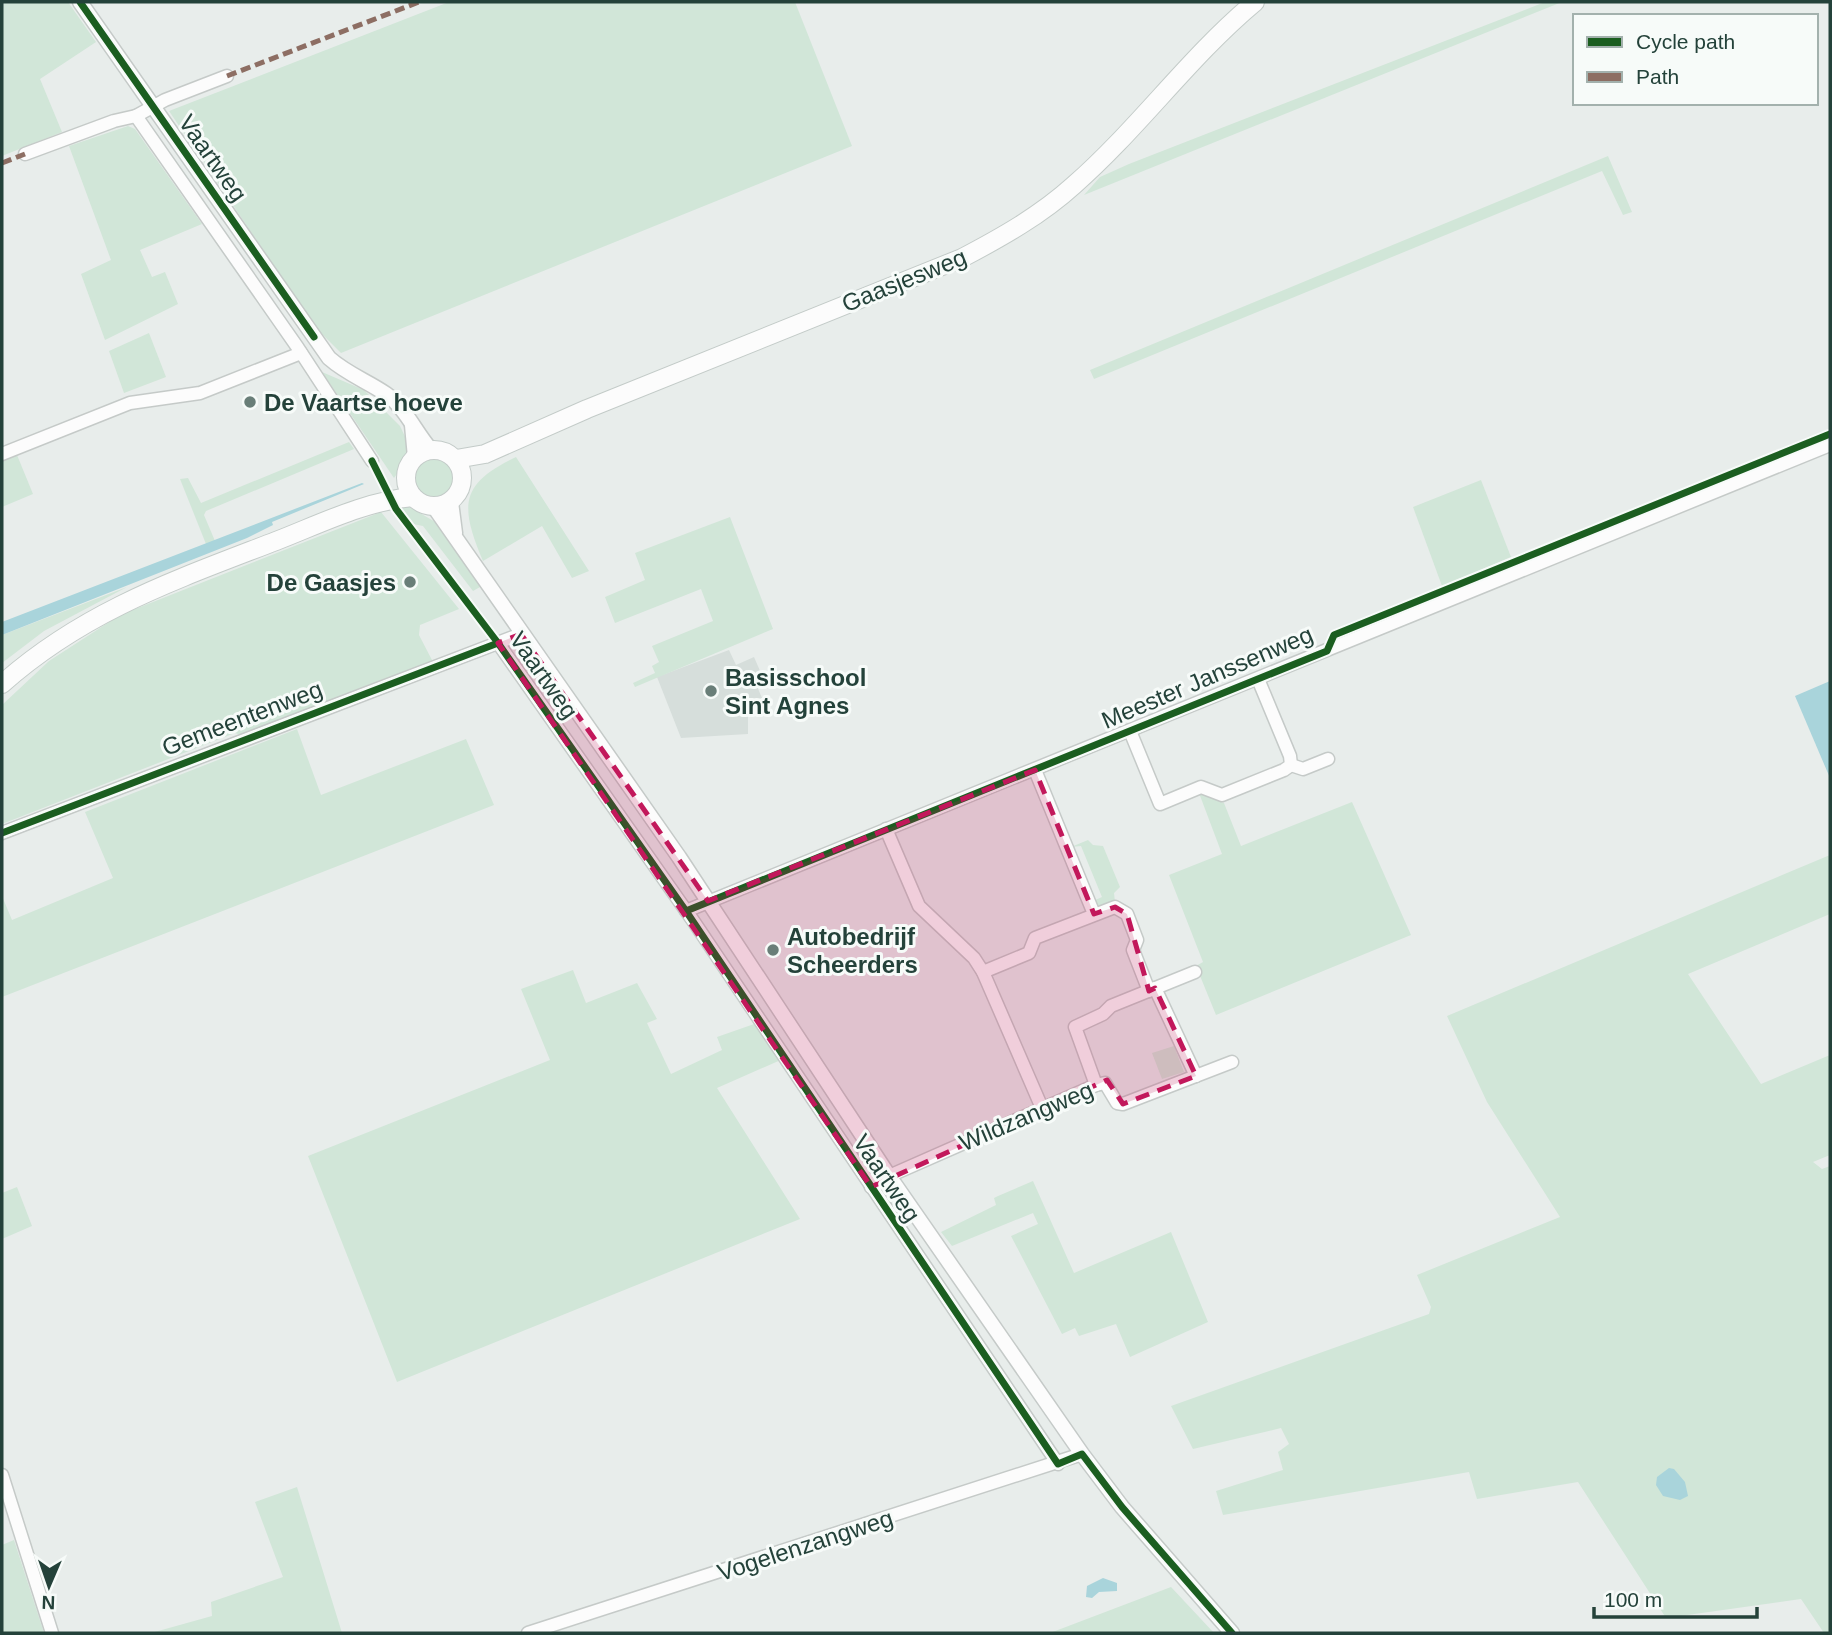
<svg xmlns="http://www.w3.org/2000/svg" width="1832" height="1635" font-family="Arial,sans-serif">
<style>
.built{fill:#d6dedb}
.green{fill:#d1e6d8}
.water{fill:#a9d4db}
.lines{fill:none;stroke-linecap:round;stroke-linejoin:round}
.minor-casing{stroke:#c5cac8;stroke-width:15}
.tertiary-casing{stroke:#c5cac8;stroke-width:17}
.secondary-casing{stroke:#c3cbc8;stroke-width:20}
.minor{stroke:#fcfcfc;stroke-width:12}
.tertiary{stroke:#fcfcfc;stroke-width:14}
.secondary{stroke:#fcfcfc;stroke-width:18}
.quiet{stroke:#8d6e63;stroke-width:5;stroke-dasharray:10 5;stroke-linecap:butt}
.cycleway-casing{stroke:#f7fbf9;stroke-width:11}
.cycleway{stroke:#1b5e20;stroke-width:7}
.marked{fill:#c2185b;fill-opacity:0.2;stroke:#c2185b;stroke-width:5;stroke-dasharray:14 9;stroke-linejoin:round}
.poi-dot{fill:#697e78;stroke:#f7fbf9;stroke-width:2.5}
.labels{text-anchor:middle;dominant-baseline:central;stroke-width:6;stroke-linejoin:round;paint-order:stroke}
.street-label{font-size:24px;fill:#24423a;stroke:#f7fbf9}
.poi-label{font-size:24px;font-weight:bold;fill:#24423a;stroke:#f7fbf9;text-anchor:start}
</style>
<rect width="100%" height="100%" fill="#e8edeb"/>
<path class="built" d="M 729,650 L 736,665 L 754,657 L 764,680 L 756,684 L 762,698 L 748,705 L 748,734 L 681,738 L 657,677 Z"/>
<g class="green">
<path d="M 2,2 L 68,2 L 96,42 L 40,79 L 62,132 L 2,156 Z"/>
<path d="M 449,2 L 795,2 L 852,146 L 341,353 L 317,329 L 169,111 Z"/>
<path d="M 1545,2 L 1562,2 L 1084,195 L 1100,177 L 1129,164 Z"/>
<path d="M 128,126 L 135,129 L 202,224 L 140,250 L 152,277 L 165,272 L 178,304 L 105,340 L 81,274 L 111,260 L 69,146 Z"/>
<path d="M 1608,156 L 1632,212 L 1623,215 L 1602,171 L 1094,379 L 1090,370 Z"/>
<path d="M 149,333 L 166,377 L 124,393 L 109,351 Z"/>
<path d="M 322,372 L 364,390 L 400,426 L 409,445 L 409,456 L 394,478 Z"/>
<path d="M 349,442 L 354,449 L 206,511 L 204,515 L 215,541 L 206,544 L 180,479 L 188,478 L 201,503 Z"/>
<path d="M 17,455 L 33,494 L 2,507 L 2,460 Z"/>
<path d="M 516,457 L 589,571 L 572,578 L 542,526 L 483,561 C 460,506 459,484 516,457 Z"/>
<circle cx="433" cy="479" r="20"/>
<path d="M 1481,480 L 1511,557 L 1442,586 L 1413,507 Z"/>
<path d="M 406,505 L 444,527 L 480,587 L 473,591 L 423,526 L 413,524 L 397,506 Z"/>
<path d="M 381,512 L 459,609 L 420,625 L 419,635 L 433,662 L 244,736 L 235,733 L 2,824 L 2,705 L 49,661 L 120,615 Z"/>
<path d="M 730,517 L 773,629 L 635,687 L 633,683 L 655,673 L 652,666 L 659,662 L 652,646 L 713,621 L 701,589 L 615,623 L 605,597 L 645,580 L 635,553 Z"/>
<path d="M 127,587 L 44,631 L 2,663 L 2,635 Z"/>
<path d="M 297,729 L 321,795 L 466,739 L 494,805 L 2,997 L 2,896 L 12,920 L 113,878 L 85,812 Z"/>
<path d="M 1199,793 L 1224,803 L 1241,846 L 1352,802 L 1411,935 L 1216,1015 L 1196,966 L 1203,962 L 1169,875 L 1222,854 Z"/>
<path d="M 1088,840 L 1093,845 L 1103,846 L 1120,887 L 1114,893 L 1115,902 L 1099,907 L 1093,901 L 1102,897 L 1081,846 L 1071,847 Z"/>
<path d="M 1830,855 L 1830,914 L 1688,974 L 1761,1084 L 1830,1055 L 1830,1155 L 1813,1162 L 1822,1169 L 1830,1166 L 1830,1633 L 1824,1633 L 1801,1599 L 1666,1618 L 1578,1482 L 1477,1499 L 1469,1472 L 1223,1515 L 1216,1491 L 1283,1470 L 1278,1452 L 1289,1444 L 1281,1428 L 1193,1449 L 1171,1406 L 1429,1314 L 1431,1307 L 1417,1275 L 1560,1217 L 1487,1102 L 1447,1016 Z"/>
<path d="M 573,970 L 586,1003 L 637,983 L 657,1019 L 647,1023 L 671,1074 L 722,1050 L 717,1037 L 757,1023 L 783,1059 L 717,1088 L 800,1219 L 397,1382 L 308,1156 L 550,1060 L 521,989 Z"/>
<path d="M 1174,1046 L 1184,1072 L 1162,1079 L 1152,1053 Z"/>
<path d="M 1033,1181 L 1074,1273 L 1171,1232 L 1208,1322 L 1130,1357 L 1116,1324 L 1079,1336 L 1075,1328 L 1062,1334 L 1011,1236 L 1038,1224 L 1033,1213 L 952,1246 L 941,1232 L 996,1205 L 994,1198 L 998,1196 Z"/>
<path d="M 17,1187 L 32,1226 L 2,1239 L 2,1193 Z"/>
<path d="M 297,1487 L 342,1633 L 151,1633 L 212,1616 L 211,1602 L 283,1577 L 255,1502 Z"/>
<path d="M 14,1540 L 44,1633 L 2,1633 L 2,1545 Z"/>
<path d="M 1171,1587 L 1214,1633 L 1050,1633 Z"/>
</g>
<g class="water">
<path d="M 362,483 L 364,484 L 272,522 L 273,525 L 247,538 L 2,635 L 2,622 Z"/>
<path d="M 1830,681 L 1830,778 L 1795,696 Z"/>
<path d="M 1669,1468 L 1674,1469 L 1685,1482 L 1688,1496 L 1680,1500 L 1663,1496 L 1656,1485 L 1657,1477 Z"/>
<path d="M 1103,1578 L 1117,1583 L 1117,1591 L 1099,1592 L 1092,1598 L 1086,1597 L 1087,1586 Z"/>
</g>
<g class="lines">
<g class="minor-casing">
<g id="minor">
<path d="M 136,116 L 298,348 L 372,461"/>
<path d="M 25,154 L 114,121 L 136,116 L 165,100 L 227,76"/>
<path d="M 2,454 L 130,403 L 200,393 L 301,353"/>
<path d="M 498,643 L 694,922 L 1058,1464"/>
<path d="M 1130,731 L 1160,804 L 1201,787 L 1222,795 L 1284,770 L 1291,765 L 1290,756 L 1258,679"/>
<path d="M 1291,765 L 1303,769 L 1328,759"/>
<path d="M 1035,770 L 1094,914"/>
<path d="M 886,829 L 919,906 L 974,958 L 983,972 L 1042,1108"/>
<path d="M 2,833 L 521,634"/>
<path d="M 686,911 L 1830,445"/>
<path d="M 983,972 L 1029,953 L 1035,938 L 1115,907 L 1127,914 L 1137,940 L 1133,950 L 1149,991"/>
<path d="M 1155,988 L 1196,1076"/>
<path d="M 1096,1085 L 1075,1027 L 1103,1014 L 1111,1006 L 1195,972"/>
<path d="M 871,1187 L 889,1176 L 1096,1085 L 1105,1083 L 1117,1103 L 1123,1104 L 1232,1062"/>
<path d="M 2,1475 L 52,1633"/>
<path d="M 528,1633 L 1082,1454"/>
</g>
</g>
<g class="tertiary-casing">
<g id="tertiary">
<path d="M 80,2 L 329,358 C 347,374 367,381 386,394 C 406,408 415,432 431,450"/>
<path d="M 412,425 L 415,457"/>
<path d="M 451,502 L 455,533"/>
<path d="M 434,507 L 679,857 L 889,1176 L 1082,1454 L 1122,1507 L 1232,1633"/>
</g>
</g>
<g class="secondary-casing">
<g id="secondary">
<circle cx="434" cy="478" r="28"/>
<path d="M 456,459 L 485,454 L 587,409 L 962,258 C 1002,237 1041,215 1074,185 C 1139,128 1189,57 1255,2"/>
<path d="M 2,684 C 84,611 175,580 276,541 C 320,524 365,501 413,497"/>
</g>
</g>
<use href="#minor" class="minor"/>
<use href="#tertiary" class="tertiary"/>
<use href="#secondary" class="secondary"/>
<g class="quiet">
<path d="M 227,76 L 419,2"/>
<path d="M 2,163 L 25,154"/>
</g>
<g class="cycleway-casing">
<g id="cycleway">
<path d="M 80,2 L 314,337"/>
<path d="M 372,461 L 396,509 L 498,643 L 686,911 L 1058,1464 L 1082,1454 L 1122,1507 L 1232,1633"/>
<path d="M 2,833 L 498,643"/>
<path d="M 686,911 L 1327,651 L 1334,635 L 1830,434"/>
</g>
</g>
<use href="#cycleway" class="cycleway"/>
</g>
<path class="marked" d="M 521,634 L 708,901 L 1035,770 L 1094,914 L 1115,907 L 1127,914 L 1149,991 L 1155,988 L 1196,1076 L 1123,1104 L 1107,1080 L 871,1187 L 498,643 Z"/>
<g class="poi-dot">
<circle cx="250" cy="402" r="7"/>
<circle cx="410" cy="582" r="7"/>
<circle cx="711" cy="691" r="7"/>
<circle cx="773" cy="950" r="7"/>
</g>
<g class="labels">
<g class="street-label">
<text transform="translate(213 158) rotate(55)">Vaartweg</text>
<text transform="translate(904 280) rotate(-22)">Gaasjesweg</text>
<text transform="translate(544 675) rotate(55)">Vaartweg</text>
<text transform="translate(1207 677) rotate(-23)">Meester Janssenweg</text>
<text transform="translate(242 718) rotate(-21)">Gemeentenweg</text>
<text transform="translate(1026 1116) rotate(-23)">Wildzangweg</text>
<text transform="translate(887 1178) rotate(56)">Vaartweg</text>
<text transform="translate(805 1545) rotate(-18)">Vogelenzangweg</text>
</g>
<g class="poi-label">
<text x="264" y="402">De Vaartse hoeve</text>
<text x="396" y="582" text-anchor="end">De Gaasjes</text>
<text x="725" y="677">Basisschool<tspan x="725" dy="28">Sint Agnes</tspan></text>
<text x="787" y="936">Autobedrijf<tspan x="787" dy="28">Scheerders</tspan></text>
</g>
</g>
<rect width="1832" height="1635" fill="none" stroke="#24423a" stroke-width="7"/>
<rect x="1573" y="14" width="245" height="91" fill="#f7fbf9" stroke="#a3b1ad" stroke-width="2"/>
<rect x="1587" y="37" width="35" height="10" fill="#1b5e20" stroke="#a3b1ad" stroke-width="2"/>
<text x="1636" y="49" font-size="21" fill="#24423a">Cycle path</text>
<rect x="1587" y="72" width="35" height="10" fill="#8d6e63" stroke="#a3b1ad" stroke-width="2"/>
<text x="1636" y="84" font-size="21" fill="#24423a">Path</text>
<g transform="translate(49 1586) rotate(182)" stroke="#f7fbf9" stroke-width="5" paint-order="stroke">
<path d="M0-5L12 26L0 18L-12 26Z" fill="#24423a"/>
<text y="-10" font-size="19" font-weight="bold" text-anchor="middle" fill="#24423a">N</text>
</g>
<path d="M1594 1607v10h163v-10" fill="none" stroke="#24423a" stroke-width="3.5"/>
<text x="1604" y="1607" font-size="21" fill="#24423a" stroke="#f7fbf9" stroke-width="5" paint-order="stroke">100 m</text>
</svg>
